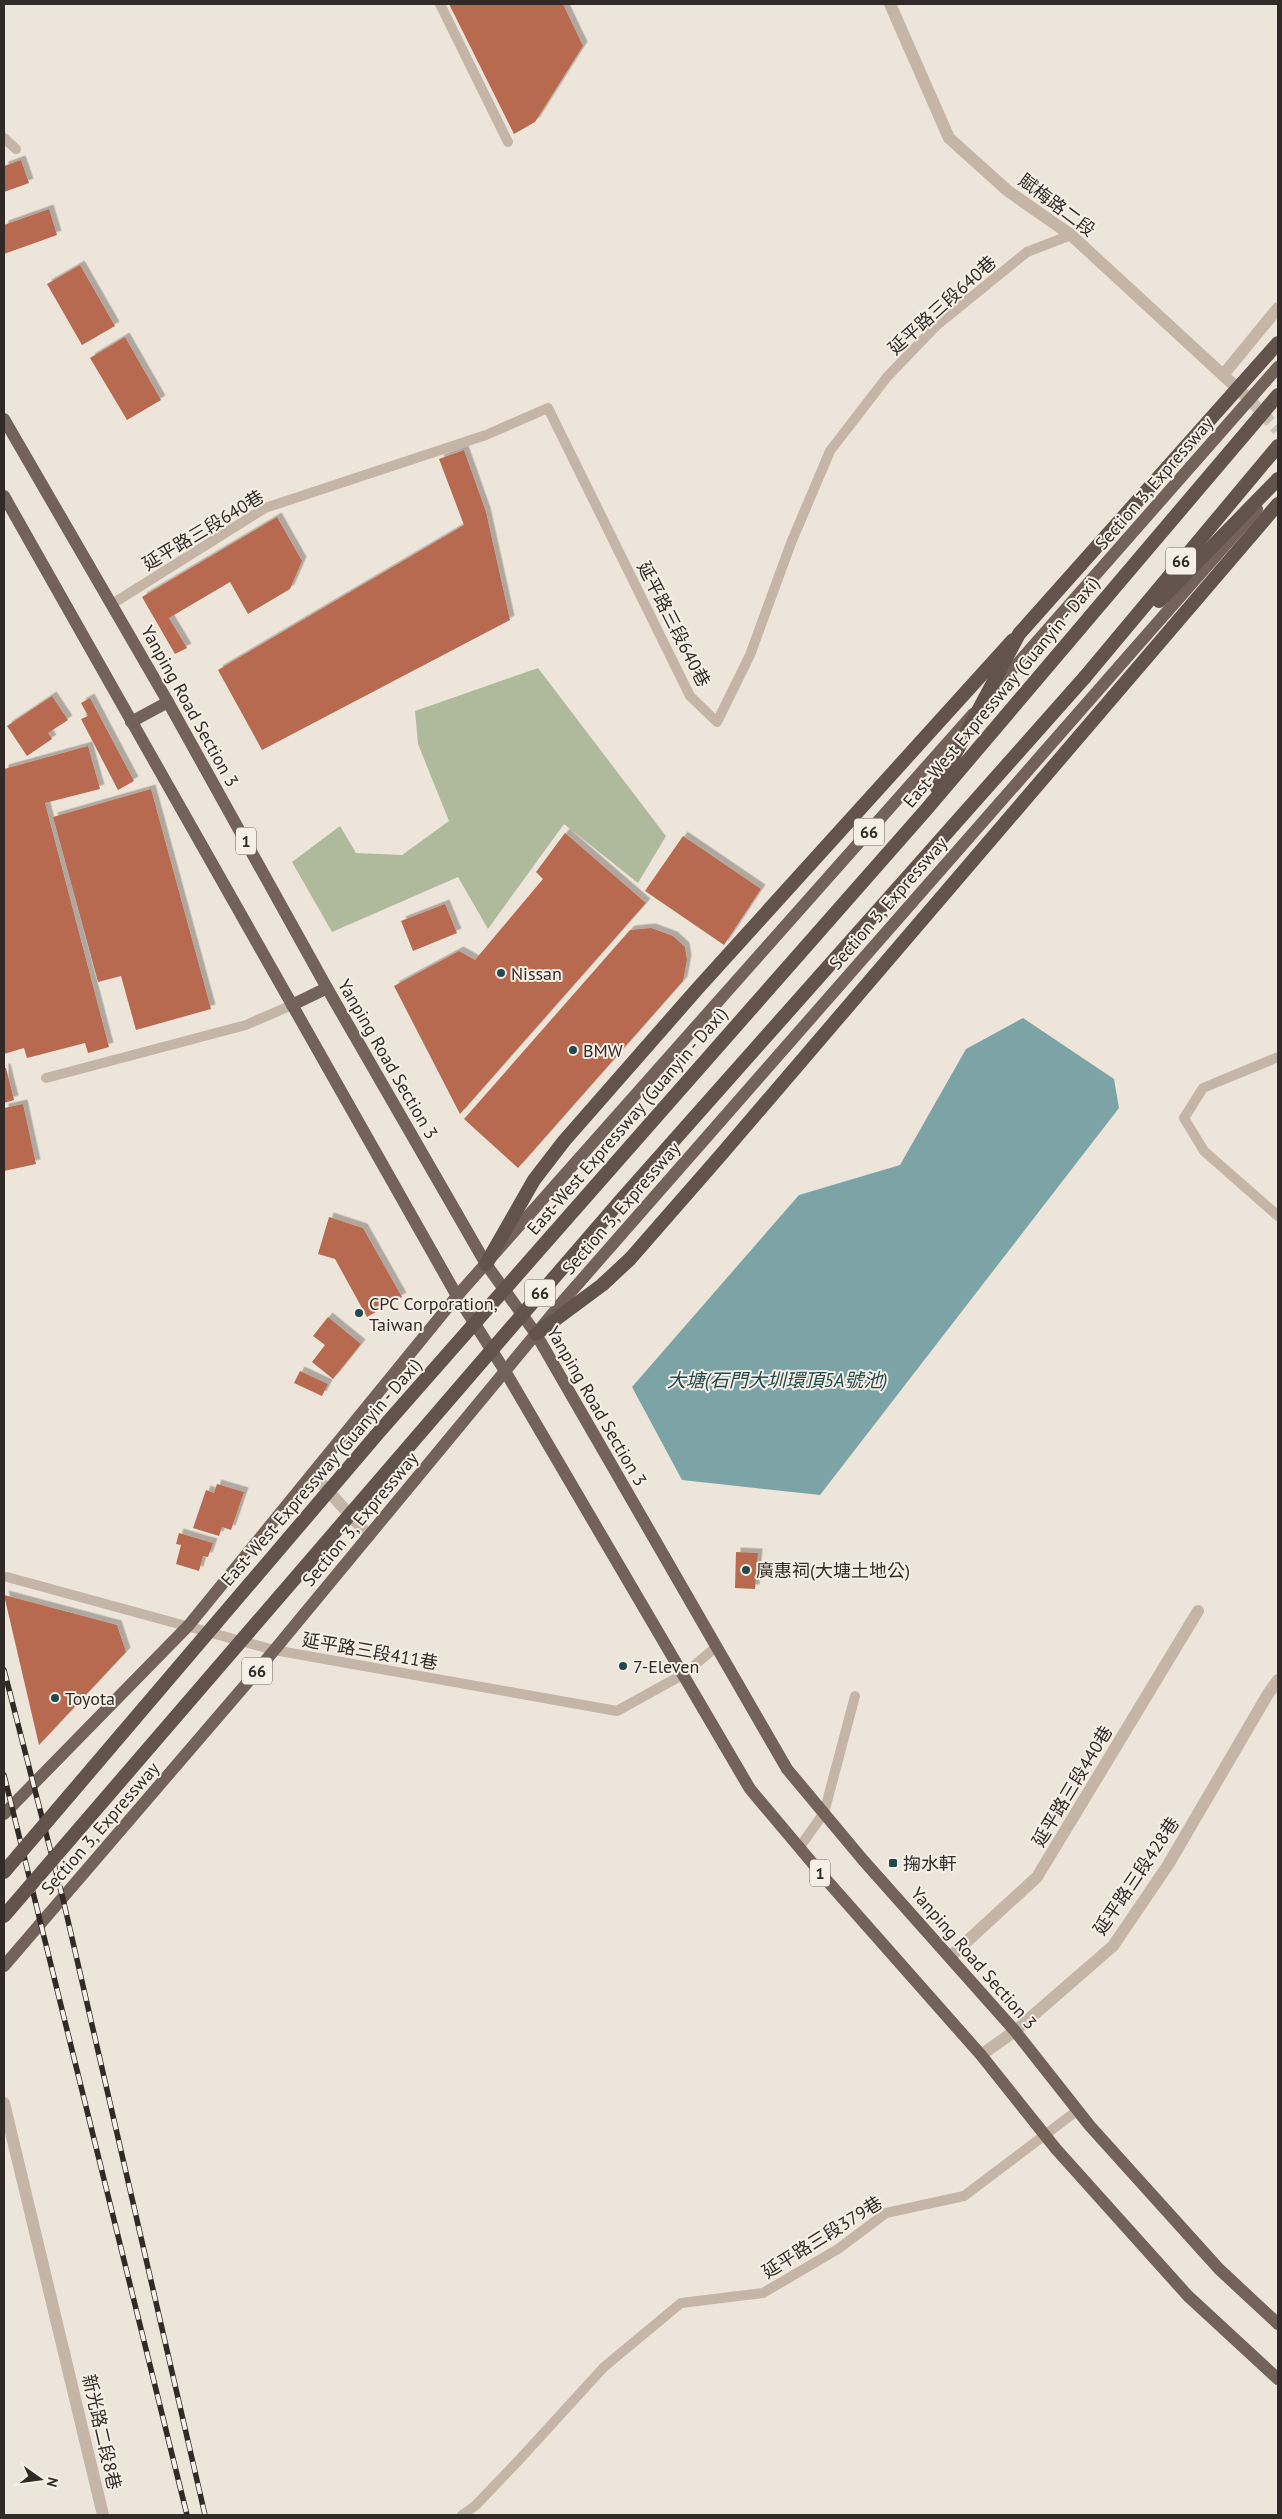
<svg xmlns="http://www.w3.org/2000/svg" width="1282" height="2519" font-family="'PT Sans','Noto Sans TC',sans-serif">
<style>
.green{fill:#afba9c}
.water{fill:#7ca4a7}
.building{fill:#b76b4f;filter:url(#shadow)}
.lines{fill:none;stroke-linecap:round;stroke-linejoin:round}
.tertiary-tunnel{stroke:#c8c0b6;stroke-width:12;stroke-dasharray:12 6;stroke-linecap:butt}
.service{stroke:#c4b5a7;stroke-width:10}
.minor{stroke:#c4b5a7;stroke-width:12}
.tertiary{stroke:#c4b5a7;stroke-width:12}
.primary{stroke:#726259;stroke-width:12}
.trunk{stroke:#62544c;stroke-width:14}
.rail-casing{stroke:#322a27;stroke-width:5.5}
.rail{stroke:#f6efe5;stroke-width:4;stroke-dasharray:11;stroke-linecap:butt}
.trunk-bridge{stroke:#62544c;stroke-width:14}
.poi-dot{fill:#22494e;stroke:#f6efe5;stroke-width:2}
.labels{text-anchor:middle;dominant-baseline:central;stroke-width:4;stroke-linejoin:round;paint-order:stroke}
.shield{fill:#f6efe5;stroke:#6d6560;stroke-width:1}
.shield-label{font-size:16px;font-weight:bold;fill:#322a27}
.street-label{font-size:18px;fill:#322a27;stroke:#f6efe5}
.poi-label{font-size:18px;fill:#322a27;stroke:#f6efe5;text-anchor:start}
.water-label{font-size:19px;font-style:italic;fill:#22494e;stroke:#f6efe5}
</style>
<defs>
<filter id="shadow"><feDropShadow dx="4.5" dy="-4.5" stdDeviation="0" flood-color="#0004"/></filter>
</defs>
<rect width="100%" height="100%" fill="#eee5da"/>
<path class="green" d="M 538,668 L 666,836 L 638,883 L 564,824 L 488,929 L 458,877 L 332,932 L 292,862 L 340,826 L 356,853 L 402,855 L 449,821 L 418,744 L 415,711 Z"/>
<path class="water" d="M 1023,1018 L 1114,1079 L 1119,1108 L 820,1495 L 682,1480 L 632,1387 L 799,1195 L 900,1165 L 966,1049 Z"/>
<g class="building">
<path d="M 449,4 L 563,4 L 583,46 L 535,122 L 514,134 Z"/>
<path d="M 21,160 L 29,183 L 4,192 L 4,166 Z"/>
<path d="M 49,209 L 57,235 L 4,254 L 4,225 Z"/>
<path d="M 80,265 L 115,326 L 82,345 L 47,284 Z"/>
<path d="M 125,337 L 161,400 L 127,420 L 90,358 Z"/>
<path d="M 464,450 L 486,512 L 510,620 L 262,750 L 218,670 L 464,525 L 439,459 Z"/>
<path d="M 277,517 L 302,561 L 290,589 L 248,614 L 230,582 L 169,618 L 187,648 L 175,654 L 142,597 Z"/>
<path d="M 52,696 L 68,720 L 48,733 L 52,739 L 27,756 L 7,726 Z"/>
<path d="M 90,698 L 134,781 L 118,790 L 81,719 L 88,716 L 81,703 Z"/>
<path d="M 88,746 L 100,789 L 45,803 L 109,1047 L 88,1053 L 85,1043 L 27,1058 L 24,1048 L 4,1054 L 4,769 Z"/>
<path d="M 151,789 L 211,1009 L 136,1030 L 121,976 L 98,982 L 53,817 Z"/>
<path d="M 565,833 L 646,903 L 460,1114 L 394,986 L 459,951 L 475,960 L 543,879 L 536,872 Z"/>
<path d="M 683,836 L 761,889 L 724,945 L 645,891 Z"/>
<path d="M 445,904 L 457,933 L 413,951 L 401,921 Z"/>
<path d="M 651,928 L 673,936 L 685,947 L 687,960 L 683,981 L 518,1168 L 464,1119 L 630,930 Z"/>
<path d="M 4,1068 L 6,1068 L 14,1100 L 4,1103 Z"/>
<path d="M 23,1104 L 36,1164 L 4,1171 L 4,1108 Z"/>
<path d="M 329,1217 L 363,1228 L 402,1297 L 367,1317 L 335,1259 L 318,1254 Z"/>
<path d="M 328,1317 L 361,1344 L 333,1379 L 312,1362 L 325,1345 L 313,1336 Z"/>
<path d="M 300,1371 L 328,1384 L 322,1396 L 294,1383 Z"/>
<path d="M 217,1484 L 244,1492 L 231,1530 L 222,1527 L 219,1536 L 193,1528 L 206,1490 L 214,1493 Z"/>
<path d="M 179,1533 L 213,1543 L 208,1557 L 203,1556 L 199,1571 L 176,1564 L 181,1545 L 176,1544 Z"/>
<path d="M 736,1552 L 758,1553 L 755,1589 L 735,1588 Z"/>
<path d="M 4,1595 L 117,1625 L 126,1652 L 39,1745 Z"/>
</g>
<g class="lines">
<path class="tertiary-tunnel" d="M 1250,400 L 1278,430"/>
<g class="service">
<path d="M 440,4 L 508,142"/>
<path d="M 4,138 L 16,149"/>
<path d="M 112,604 L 265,508 L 486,435 L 548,408 L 690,696 L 717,722 L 750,655 L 791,543 L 830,451 L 887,377 L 937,325 L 1027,252 L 1071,235"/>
<path d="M 1278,1057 L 1203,1088 L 1184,1118 L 1204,1151 L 1278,1216"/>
<path d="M 46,1078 L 246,1025 L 292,1005"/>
<path d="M 7,1577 L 274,1650 L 617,1711 L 684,1674 L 716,1647"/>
<path d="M 799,1848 L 824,1813 L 855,1696"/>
<path d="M 462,2515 L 475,2506 L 519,2460 L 604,2367 L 681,2303 L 763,2293 L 838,2249 L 886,2213 L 964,2196 L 1078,2110"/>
</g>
<g class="minor">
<path d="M 890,4 L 949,138 L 1008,191 L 1071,235 L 1250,400"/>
<path d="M 313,1474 L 369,1536"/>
<path d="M 950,1957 L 1037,1877 L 1198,1611"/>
<path d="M 981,2055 L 1015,2031 L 1113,1946 L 1168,1865 L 1268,1694 L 1278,1680"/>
<path d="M 4,2103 L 103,2515"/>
</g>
<path class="tertiary" d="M 1223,375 L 1278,308"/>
<g class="primary">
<path d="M 4,419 L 168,702 L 327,988 L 486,1264 L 536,1334 L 787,1769 L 863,1860 L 1015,2031 L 1090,2126 L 1219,2269 L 1278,2324"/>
<path d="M 4,496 L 457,1296 L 505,1371 L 750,1789 L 830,1884 L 981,2055 L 1056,2149 L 1188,2296 L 1278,2379"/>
<path d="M 990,695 L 1278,367"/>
<path d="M 131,722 L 168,702"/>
<path d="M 292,1005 L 327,988"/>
<path d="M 4,1814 L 189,1625 L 457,1296 L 973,714"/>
<path d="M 4,1966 L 247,1683 L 563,1301 L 1257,509"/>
</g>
<g class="trunk">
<path d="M 1159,601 L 1278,479"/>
<path d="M 1085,677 L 1278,446"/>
<path d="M 486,1264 L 534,1180 L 564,1141 L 698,988 L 1013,640"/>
<path d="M 536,1334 L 602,1285 L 630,1259 L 720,1156 L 1278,504"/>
</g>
<g class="rail-casing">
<g id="rail">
<path d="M 4,1670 L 63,1899 L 205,2515"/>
<path d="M 4,1775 L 187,2515"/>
</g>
</g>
<use href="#rail" class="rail"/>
<g class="trunk-bridge">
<path d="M 937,788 L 1019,634 L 1278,343"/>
<path d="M 4,1872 L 379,1432 L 925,811 L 1278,395"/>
<path d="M 4,1916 L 621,1200 L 1085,677"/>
</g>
</g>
<g class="poi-dot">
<circle cx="501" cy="973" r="5"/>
<circle cx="573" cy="1050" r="5"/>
<circle cx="359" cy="1313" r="5"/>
<circle cx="746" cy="1570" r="5"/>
<circle cx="623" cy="1666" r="5"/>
<circle cx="55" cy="1698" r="5"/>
<rect x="888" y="1858" width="10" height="10" rx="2.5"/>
</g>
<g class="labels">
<g class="shield">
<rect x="1166" y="547.5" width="30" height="27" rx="4"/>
<rect x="854" y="818.5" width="30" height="27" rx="4"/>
<rect x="236" y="827.5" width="20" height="27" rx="4"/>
<rect x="525" y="1279.5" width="30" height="27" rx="4"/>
<rect x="242" y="1657.5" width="30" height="27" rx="4"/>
<rect x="810" y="1859.5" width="20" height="27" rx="4"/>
</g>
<g class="shield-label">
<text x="1181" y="561">66</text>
<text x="869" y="832">66</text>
<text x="246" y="841">1</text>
<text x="540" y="1293">66</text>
<text x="257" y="1671">66</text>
<text x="820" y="1873">1</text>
</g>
<g class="street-label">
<text transform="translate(1057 205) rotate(37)">賦梅路二段</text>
<text transform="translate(942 305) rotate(-42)">延平路三段640巷</text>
<text transform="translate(1154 483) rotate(-49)">Section 3, Expressway</text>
<text transform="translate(203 530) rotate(-31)">延平路三段640巷</text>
<text transform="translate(674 624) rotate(63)">延平路三段640巷</text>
<text transform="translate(1001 692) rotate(-50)">East-West Expressway (Guanyin - Daxi)</text>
<text transform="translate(190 706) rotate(61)">Yanping Road Section 3</text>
<text transform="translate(888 903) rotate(-49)">Section 3, Expressway</text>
<text transform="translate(388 1059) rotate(60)">Yanping Road Section 3</text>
<text transform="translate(627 1121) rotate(-49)">East-West Expressway (Guanyin - Daxi)</text>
<text transform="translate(621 1208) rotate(-49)">Section 3, Expressway</text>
<text transform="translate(597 1406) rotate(60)">Yanping Road Section 3</text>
<text transform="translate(321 1472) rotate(-49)">East-West Expressway (Guanyin - Daxi)</text>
<text transform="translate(360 1519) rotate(-50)">Section 3, Expressway</text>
<text transform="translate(370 1651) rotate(10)">延平路三段411巷</text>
<text transform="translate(1072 1786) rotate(-59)">延平路三段440巷</text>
<text transform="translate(100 1828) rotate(-49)">Section 3, Expressway</text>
<text transform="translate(1136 1876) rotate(-56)">延平路三段428巷</text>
<text transform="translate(974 1958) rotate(49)">Yanping Road Section 3</text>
<text transform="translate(822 2237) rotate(-32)">延平路三段379巷</text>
<text transform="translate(102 2432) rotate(77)">新光路二段8巷</text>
</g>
<g class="poi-label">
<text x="511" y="973">Nissan</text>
<text x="583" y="1050">BMW</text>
<text x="369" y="1303">CPC Corporation,<tspan x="369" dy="21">Taiwan</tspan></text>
<text x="756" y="1570">廣惠祠(大塘土地公)</text>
<text x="633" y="1666">7-Eleven</text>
<text x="65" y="1698">Toyota</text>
<text x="903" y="1863">掬水軒</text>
</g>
<g class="water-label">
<text x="777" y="1380">大塘(石門大圳環頂5A號池)</text>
</g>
</g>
<rect width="1282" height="2519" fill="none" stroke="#322a27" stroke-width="10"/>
<g transform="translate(40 2479) rotate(104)" stroke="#f6efe5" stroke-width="4" paint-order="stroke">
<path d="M0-4L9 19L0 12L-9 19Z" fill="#322a27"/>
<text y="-8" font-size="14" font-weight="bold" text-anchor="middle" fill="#322a27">N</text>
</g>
</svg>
